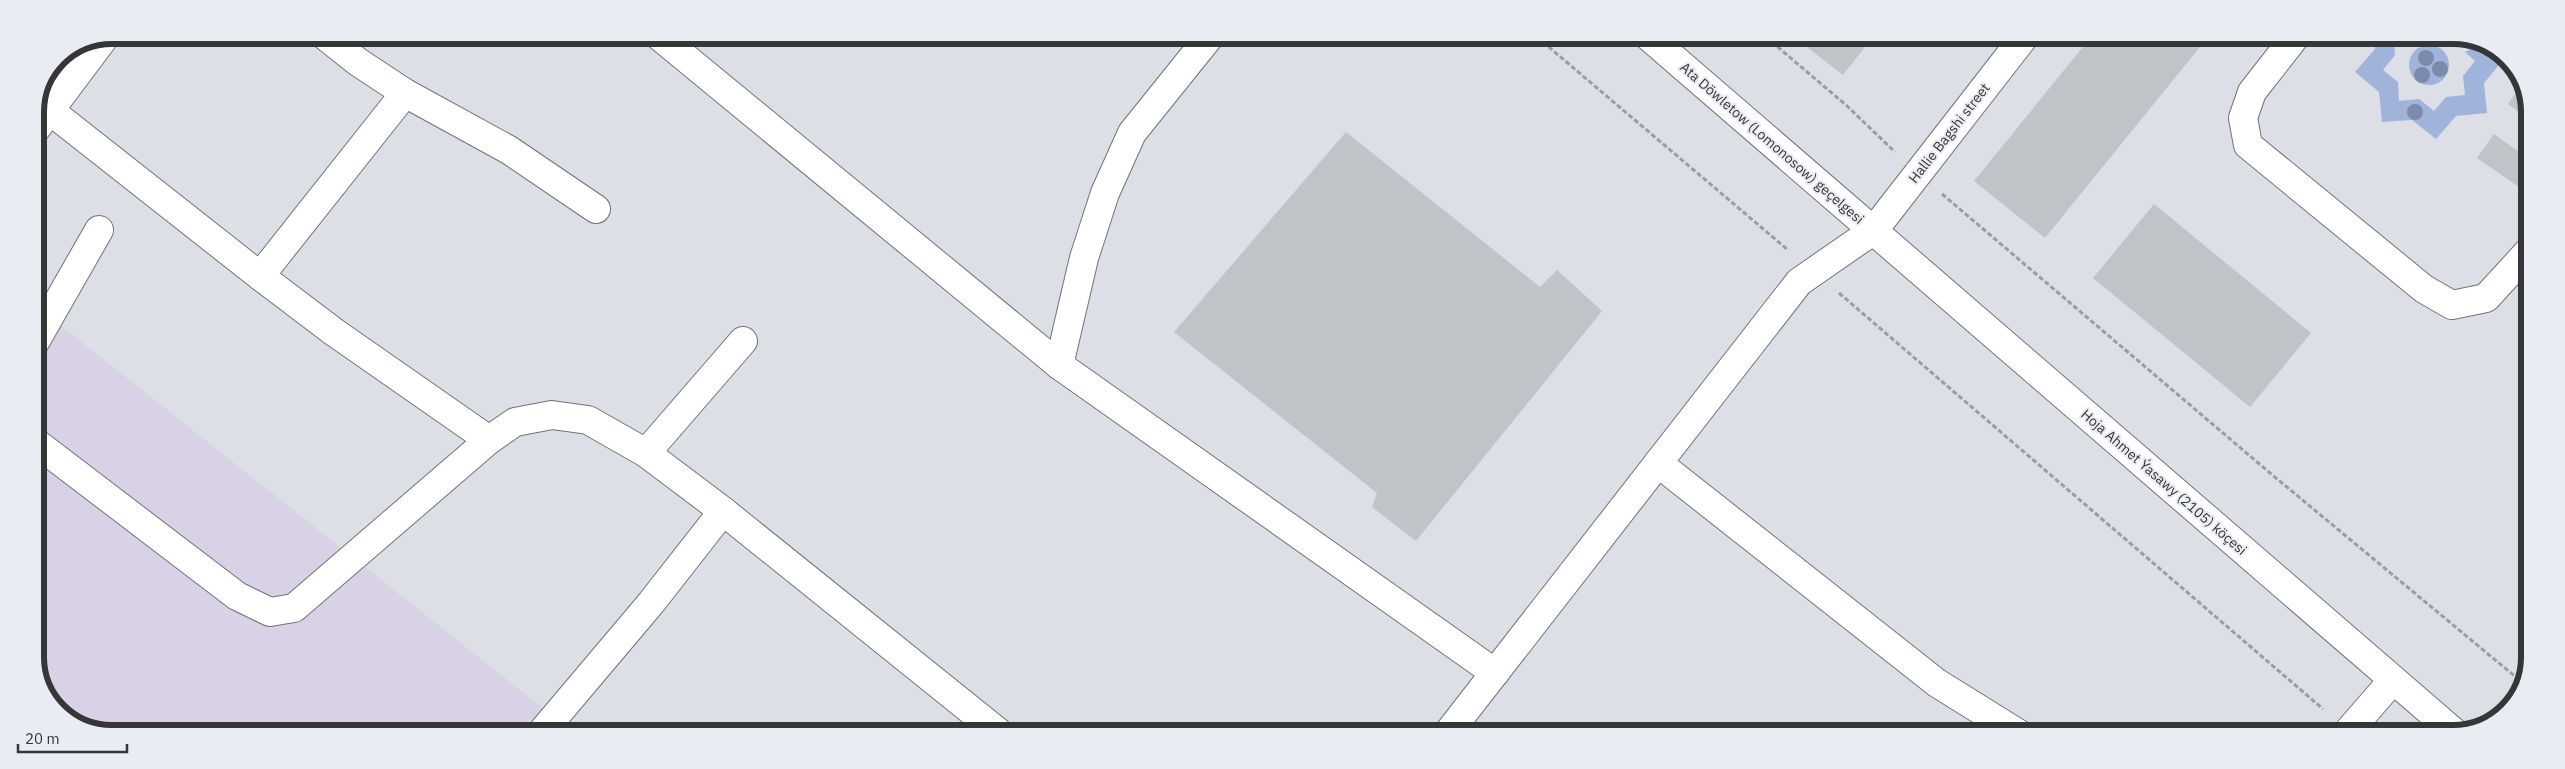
<svg xmlns="http://www.w3.org/2000/svg" width="2565" height="769" font-family="'IBM Plex Sans',sans-serif">
<style>
.industrial{fill:#d9d1e6}
.green{fill:#a0b4db}
.building{fill:#c0c3c8}
.lines{fill:none;stroke-linecap:round;stroke-linejoin:round}
.minor-casing{stroke:#717378;stroke-width:30}
.path{stroke:#9b9da2;stroke-width:3;stroke-dasharray:5 2.5;stroke-linecap:butt}
.minor{stroke:#fff;stroke-width:28}
.tree{fill:#7c8bab}
.labels{text-anchor:middle;dominant-baseline:central;stroke-width:4;stroke-linejoin:round;paint-order:stroke}
.street-label{font-size:14px;fill:#353638;stroke:#e9ecf2}
.rim{fill:none;stroke:#353638;stroke-width:6}
</style>
<rect width="100%" height="100%" fill="#dcdfe5"/>
<path class="industrial" d="M 35,305 L 573,732 L 92,731 L 54,708 L 35,662 Z"/>
<g class="green">
<path d="M 2374,37 L 2394,37 L 2395,55 L 2383,70 L 2398,82 L 2399,101 L 2419,99 L 2434,111 L 2446,97 L 2465,95 L 2463,76 L 2475,61 L 2465,52 L 2482,43 L 2504,59 L 2484,83 L 2487,113 L 2456,116 L 2436,139 L 2412,120 L 2382,122 L 2379,92 L 2355,72 L 2375,49 Z"/>
<circle cx="2429" cy="65" r="20"/>
</g>
<g class="building">
<path d="M 1815,37 L 1873,37 L 1843,75 L 1807,47 Z"/>
<path d="M 2091,37 L 2208,37 L 2045,238 L 1974,181 Z"/>
<path d="M 2521,86 L 2530,107 L 2530,120 L 2508,104 Z"/>
<path d="M 1346,132 L 1540,287 L 1557,270 L 1602,311 L 1416,541 L 1372,507 L 1377,493 L 1174,332 Z"/>
<path d="M 2494,134 L 2530,160 L 2530,172 L 2519,187 L 2477,158 Z"/>
<path d="M 2154,204 L 2311,333 L 2250,407 L 2093,278 Z"/>
</g>
<g class="lines">
<g class="minor-casing">
<g id="minor">
<path d="M 324,35 L 358,62 L 405,93 L 509,150 L 596,209"/>
<path d="M 659,36 L 1059,365 L 1495,673"/>
<path d="M 1649,37 L 2455,733"/>
<path d="M 2295,37 L 2252,92 L 2243,118 L 2248,145 L 2424,289 L 2452,305 L 2486,298 L 2529,251"/>
<path d="M 405,93 L 260,276 L 334,332 L 489,440 L 515,422 L 552,415 L 588,420 L 646,453 L 723,511 L 998,732"/>
<path d="M 39,102 L 260,276"/>
<path d="M 35,130 L 104,38"/>
<path d="M 35,342 L 99,230"/>
<path d="M 1059,365 L 1084,258 L 1105,193 L 1132,133 L 1210,36"/>
<path d="M 35,442 L 237,596 L 270,612 L 294,608 L 489,440"/>
<path d="M 646,453 L 743,341"/>
<path d="M 1658,463 L 1937,683 L 2019,734"/>
<path d="M 542,732 L 651,603 L 723,511"/>
<path d="M 1448,733 L 1799,282 L 1874,230 L 2024,37"/>
<path d="M 2346,734 L 2393,680"/>
</g>
</g>
<g class="path">
<path d="M 1537,37 L 1788,250"/>
<path d="M 1766,37 L 1846,105 L 1895,152"/>
<path d="M 1942,194 L 2270,473 L 2523,683"/>
<path d="M 1839,293 L 2323,709"/>
</g>
<use href="#minor" class="minor"/>
</g>
<g class="tree">
<circle cx="2426" cy="58" r="8"/>
<circle cx="2440" cy="69" r="8"/>
<circle cx="2422" cy="75" r="8"/>
<circle cx="2415" cy="112" r="8"/>
</g>
<g class="labels">
<g class="street-label">
<text transform="translate(1949 133) rotate(-52)">Hallie Bagshi street</text>
<text transform="translate(1772 143) rotate(41)">Ata Döwletow (Lomonosow) geçelgesi</text>
<text transform="translate(2164 482) rotate(41)">Hoja Ahmet Ýasawy (2105) köçesi</text>
</g>
</g>
<path d="M0 0H2565V769H0ZM112 44H2453A68 68 0 0 1 2521 112V657A68 68 0 0 1 2453 725H112A68 68 0 0 1 44 657V112A68 68 0 0 1 112 44Z" fill="#e9ecf2" fill-rule="evenodd"/>
<path class="rim" d="M112 44H2453A68 68 0 0 1 2521 112V657A68 68 0 0 1 2453 725H112A68 68 0 0 1 44 657V112A68 68 0 0 1 112 44Z"/>
<path d="M18 744v8h109v-8" fill="none" stroke="#353638" stroke-width="2.5"/>
<text x="25" y="744" font-size="15" fill="#353638" stroke="#e9ecf2" stroke-width="4" paint-order="stroke">20 m</text>
</svg>
